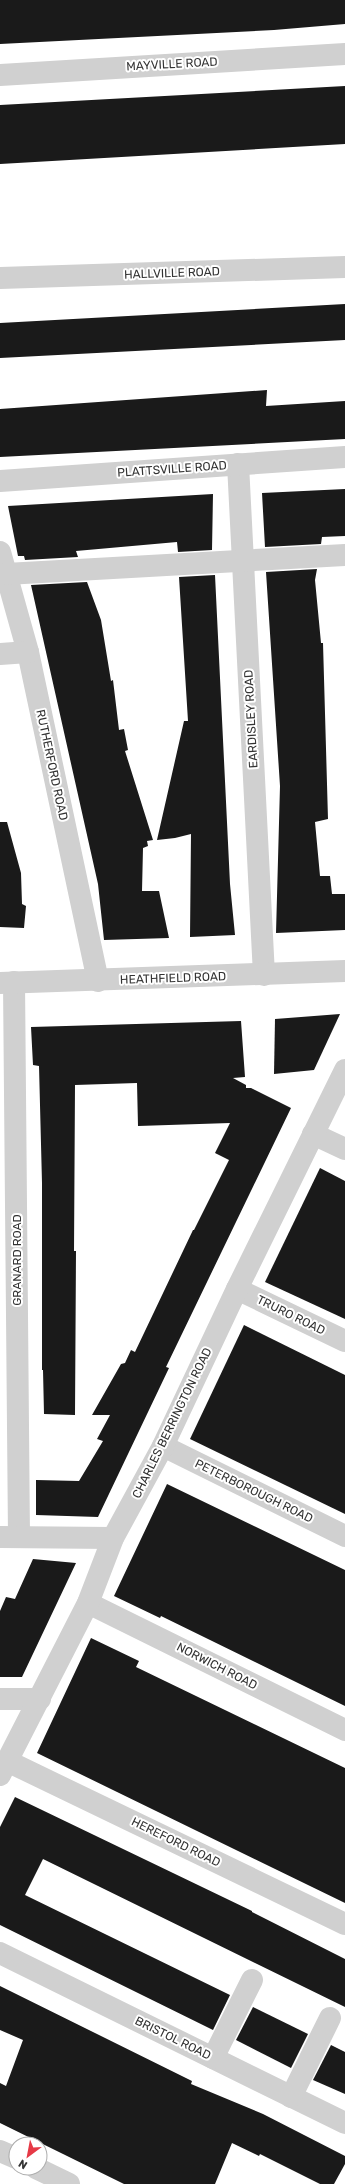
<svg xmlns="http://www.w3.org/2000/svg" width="345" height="2184" font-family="Rubik,sans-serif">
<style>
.building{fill:#1a1a1a}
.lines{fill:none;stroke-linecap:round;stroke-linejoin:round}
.minor{stroke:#d0d0d0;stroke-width:22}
.labels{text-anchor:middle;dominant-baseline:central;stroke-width:4;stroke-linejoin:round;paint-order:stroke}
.street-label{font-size:12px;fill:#333;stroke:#fff}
</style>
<rect width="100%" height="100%" fill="#fff"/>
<g class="building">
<path d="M 0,0 L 345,0 L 345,24 L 274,30 L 0,44 Z"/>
<path d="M 345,86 L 345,144 L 0,164 L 0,105 Z"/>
<path d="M 345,304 L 345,340 L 0,358 L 0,323 Z"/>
<path d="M 267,390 L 266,406 L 345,401 L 345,439 L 0,457 L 0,409 Z"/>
<path d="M 345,489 L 345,536 L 322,537 L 321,544 L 265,547 L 262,493 Z"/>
<path d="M 213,494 L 212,550 L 178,552 L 177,542 L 76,551 L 78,557 L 25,560 L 24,556 L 18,556 L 8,506 Z"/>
<path d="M 317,569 L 315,580 L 321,643 L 323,643 L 328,819 L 315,822 L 320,876 L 330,876 L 332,894 L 345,894 L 345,930 L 276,933 L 280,786 L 266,572 Z"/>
<path d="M 215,575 L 230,884 L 235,935 L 190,937 L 191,834 L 175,838 L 157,840 L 184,721 L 188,721 L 179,577 Z"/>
<path d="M 87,582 L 101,620 L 111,681 L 113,680 L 119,730 L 124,729 L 128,750 L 125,751 L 153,840 L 147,841 L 148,846 L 143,848 L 142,891 L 159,891 L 169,938 L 104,940 L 98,884 L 31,585 Z"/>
<path d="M 0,822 L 7,822 L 21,873 L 22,904 L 26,906 L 24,928 L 0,927 Z"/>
<path d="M 340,1014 L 314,1070 L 274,1074 L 275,1019 Z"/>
<path d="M 241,1021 L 245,1077 L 233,1078 L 246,1085 L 246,1088 L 251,1088 L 291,1108 L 166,1367 L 169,1368 L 98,1517 L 36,1515 L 36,1480 L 79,1481 L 103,1441 L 97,1439 L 110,1415 L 92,1415 L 121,1364 L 125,1363 L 131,1350 L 135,1352 L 193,1230 L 194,1230 L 229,1160 L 215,1153 L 230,1123 L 138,1126 L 137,1083 L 75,1085 L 74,1251 L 76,1251 L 75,1415 L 44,1414 L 43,1370 L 42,1370 L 42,1183 L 39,1066 L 33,1065 L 31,1027 Z"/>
<path d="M 320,1168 L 345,1181 L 345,1319 L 265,1282 Z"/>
<path d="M 244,1325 L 345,1375 L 345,1514 L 190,1439 Z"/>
<path d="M 167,1484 L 345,1570 L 345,1706 L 161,1616 L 160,1618 L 114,1596 Z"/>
<path d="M 33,1559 L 76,1563 L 22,1677 L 0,1677 L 0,1611 L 6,1597 L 15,1599 Z"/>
<path d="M 91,1638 L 139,1661 L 136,1667 L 345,1768 L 345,1903 L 37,1753 Z"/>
<path d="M 15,1797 L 252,1911 L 252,1912 L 345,1959 L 345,2007 L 43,1859 L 25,1895 L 230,1995 L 213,2030 L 0,1925 L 0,1827 Z"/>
<path d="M 0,1986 L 192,2081 L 191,2084 L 263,2114 L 345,2156 L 345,2164 L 334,2184 L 320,2184 L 260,2154 L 259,2156 L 232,2143 L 215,2184 L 124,2184 L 0,2123 L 0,2083 L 6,2086 L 23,2040 L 0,2030 Z"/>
<path d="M 253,2007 L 308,2034 L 291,2068 L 236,2040 Z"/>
<path d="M 331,2045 L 345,2052 L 345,2094 L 313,2080 Z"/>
</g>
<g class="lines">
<g class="minor">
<path d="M 0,75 L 345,54"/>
<path d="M 0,278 L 345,267"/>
<path d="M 238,464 L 264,975"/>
<path d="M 0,481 L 345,457"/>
<path d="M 0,552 L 28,652 L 98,981"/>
<path d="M 6,574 L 345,555"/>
<path d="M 0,654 L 28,652"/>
<path d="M 14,982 L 19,1537"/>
<path d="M 0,983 L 345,971"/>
<path d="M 313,1134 L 345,1149"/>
<path d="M 237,1289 L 345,1341"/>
<path d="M 163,1446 L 345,1536"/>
<path d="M 0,1537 L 113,1538"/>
<path d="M 88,1603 L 345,1730"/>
<path d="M 0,1699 L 40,1699"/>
<path d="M 7,1761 L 345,1924"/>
<path d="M 0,1775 L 88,1603 L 113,1538 L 163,1446 L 237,1289 L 345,1070"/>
<path d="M 0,1953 L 345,2123"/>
<path d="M 213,2058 L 252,1980"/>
<path d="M 291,2097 L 330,2018"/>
<path d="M 0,2151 L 16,2158"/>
<path d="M 36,2168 L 69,2184"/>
</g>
</g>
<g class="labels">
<g class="street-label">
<text transform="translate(172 64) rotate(-3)">MAYVILLE ROAD</text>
<text transform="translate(172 273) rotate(-2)">HALLVILLE ROAD</text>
<text transform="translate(172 469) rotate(-4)">PLATTSVILLE ROAD</text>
<text transform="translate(251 719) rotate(-93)">EARDISLEY ROAD</text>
<text transform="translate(52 765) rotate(78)">RUTHERFORD ROAD</text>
<text transform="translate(173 978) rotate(-2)">HEATHFIELD ROAD</text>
<text transform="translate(17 1260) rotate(-90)">GRANARD ROAD</text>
<text transform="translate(291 1315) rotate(26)">TRURO ROAD</text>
<text transform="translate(172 1423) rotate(-64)">CHARLES BERRINGTON ROAD</text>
<text transform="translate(254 1491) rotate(26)">PETERBOROUGH ROAD</text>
<text transform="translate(217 1666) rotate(27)">NORWICH ROAD</text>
<text transform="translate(176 1842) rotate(26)">HEREFORD ROAD</text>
<text transform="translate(173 2038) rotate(26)">BRISTOL ROAD</text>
</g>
</g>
<g transform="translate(28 2156) rotate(212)"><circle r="19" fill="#ffffff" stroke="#adadad"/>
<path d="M0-3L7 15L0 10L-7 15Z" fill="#e63946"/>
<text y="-6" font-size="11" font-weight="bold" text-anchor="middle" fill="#333333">N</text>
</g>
</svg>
